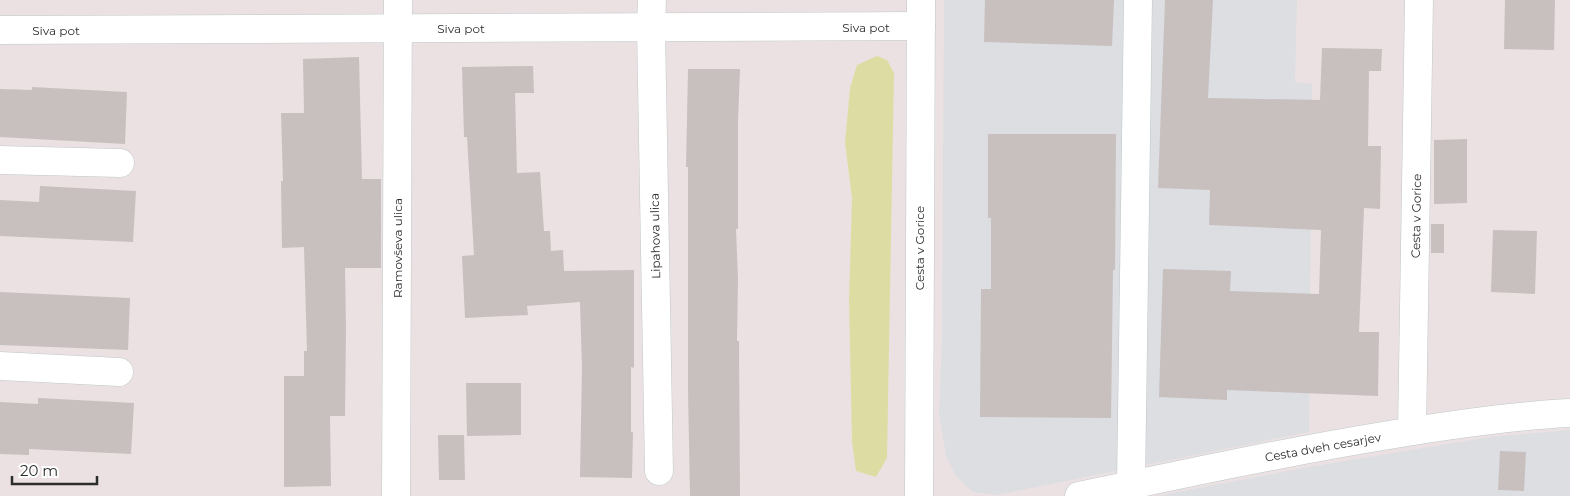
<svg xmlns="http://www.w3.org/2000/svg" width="1570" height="496" font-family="Montserrat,sans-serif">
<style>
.industrial{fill:#dcdee2}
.green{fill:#dddda3}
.building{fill:#c8bfbf}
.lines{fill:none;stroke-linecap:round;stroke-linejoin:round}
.minor-casing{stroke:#bec8c9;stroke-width:29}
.tertiary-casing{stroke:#bec8c9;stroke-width:29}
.minor{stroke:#fff;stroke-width:28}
.tertiary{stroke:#fff;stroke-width:28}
.labels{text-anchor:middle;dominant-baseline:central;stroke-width:5;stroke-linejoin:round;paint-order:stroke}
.street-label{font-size:12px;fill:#2c2c2c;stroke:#fff}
</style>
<rect width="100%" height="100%" fill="#ece1e2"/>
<g class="industrial">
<path d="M 944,0 L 1297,0 L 1295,82 L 1312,84 L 1309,432 L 996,495 L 973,492 L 956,476 L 946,456 L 939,414 L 942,337 Z"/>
<path d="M 1570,430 L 1570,496 L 1157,496 L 1309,467 L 1490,437 Z"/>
</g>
<path class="green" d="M 877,56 L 887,60 L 894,73 L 887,458 L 876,477 L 856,471 L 852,442 L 849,299 L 852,198 L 845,143 L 850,88 L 857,65 Z"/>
<g class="building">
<path d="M 985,0 L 1114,0 L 1112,46 L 984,42 Z"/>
<path d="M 1165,0 L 1213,0 L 1208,98 L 1320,100 L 1322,48 L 1382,49 L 1381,71 L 1369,71 L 1368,146 L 1381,146 L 1380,209 L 1364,208 L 1359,332 L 1379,332 L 1378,396 L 1227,390 L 1227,400 L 1159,397 L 1163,269 L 1231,271 L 1230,291 L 1319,294 L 1321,230 L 1209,225 L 1210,190 L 1158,188 Z"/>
<path d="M 1505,0 L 1555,0 L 1554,50 L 1504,49 Z"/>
<path d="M 359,57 L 362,179 L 381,179 L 381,268 L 345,268 L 346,329 L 345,416 L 330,416 L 331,486 L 284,487 L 284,376 L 304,376 L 304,351 L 307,351 L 304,247 L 282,248 L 281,181 L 283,181 L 281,113 L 304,113 L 303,59 Z"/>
<path d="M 533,66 L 534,93 L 515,93 L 517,173 L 540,172 L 544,231 L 550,231 L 551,251 L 563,250 L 564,271 L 634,270 L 634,368 L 631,367 L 631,432 L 633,432 L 632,478 L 580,477 L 582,367 L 580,302 L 527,306 L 528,315 L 465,318 L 462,256 L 474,255 L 467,137 L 464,137 L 462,67 Z"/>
<path d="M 688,69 L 740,69 L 738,121 L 738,229 L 736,229 L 738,279 L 737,341 L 739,341 L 740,496 L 690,496 L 688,390 L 688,167 L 686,167 Z"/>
<path d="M 32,87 L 127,92 L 125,144 L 0,137 L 0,89 L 32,90 Z"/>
<path d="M 988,134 L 1116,134 L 1115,270 L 1113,270 L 1111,418 L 980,417 L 981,289 L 991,289 L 991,218 L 988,218 Z"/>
<path d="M 1467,139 L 1467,203 L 1434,204 L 1434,140 Z"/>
<path d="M 40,186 L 136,191 L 133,242 L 0,236 L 0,200 L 39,202 Z"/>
<rect x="1431" y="224" width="13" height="29"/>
<path d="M 1493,230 L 1537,231 L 1535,294 L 1491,292 Z"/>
<path d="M 0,292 L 130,298 L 128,350 L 0,345 Z"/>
<path d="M 466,383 L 521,383 L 521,435 L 467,436 Z"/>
<path d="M 38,398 L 134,403 L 131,454 L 29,449 L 29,455 L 0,454 L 0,402 L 38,404 Z"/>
<path d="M 438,435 L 464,435 L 465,480 L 439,480 Z"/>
<path d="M 1500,451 L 1526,452 L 1524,491 L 1498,490 Z"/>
</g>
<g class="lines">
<g class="minor-casing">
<g id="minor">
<path d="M 652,0 L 651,28 L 659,471"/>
<path d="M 0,30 L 921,26"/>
<path d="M 0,160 L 120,163"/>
<path d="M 0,366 L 119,372"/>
<path d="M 1412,431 L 1419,0"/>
<path d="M 1131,485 L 1138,0"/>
<path d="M 396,496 L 398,0"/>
</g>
</g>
<g class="tertiary-casing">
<g id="tertiary">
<path d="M 919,496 L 921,0"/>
<path d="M 1079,496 C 1182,474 1285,452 1389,435 C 1449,425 1509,416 1570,413"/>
</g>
</g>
<use href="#minor" class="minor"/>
<use href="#tertiary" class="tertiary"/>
</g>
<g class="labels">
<g class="street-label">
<text x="866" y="27">Siva pot</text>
<text x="461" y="28">Siva pot</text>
<text x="56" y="30">Siva pot</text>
<text transform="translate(1416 216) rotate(-89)">Cesta v Gorice</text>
<text transform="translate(655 236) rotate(-91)">Lipahova ulica</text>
<text transform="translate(397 248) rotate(-90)">Ramovševa ulica</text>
<text transform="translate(919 248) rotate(-90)">Cesta v Gorice</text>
<text transform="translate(1323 447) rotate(-10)">Cesta dveh cesarjev</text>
</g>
</g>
<path d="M12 476v8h85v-8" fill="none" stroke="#2c2c2c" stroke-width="2.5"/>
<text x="20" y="476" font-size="15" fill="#2c2c2c" stroke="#ffffff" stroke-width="4" paint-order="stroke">20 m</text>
</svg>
